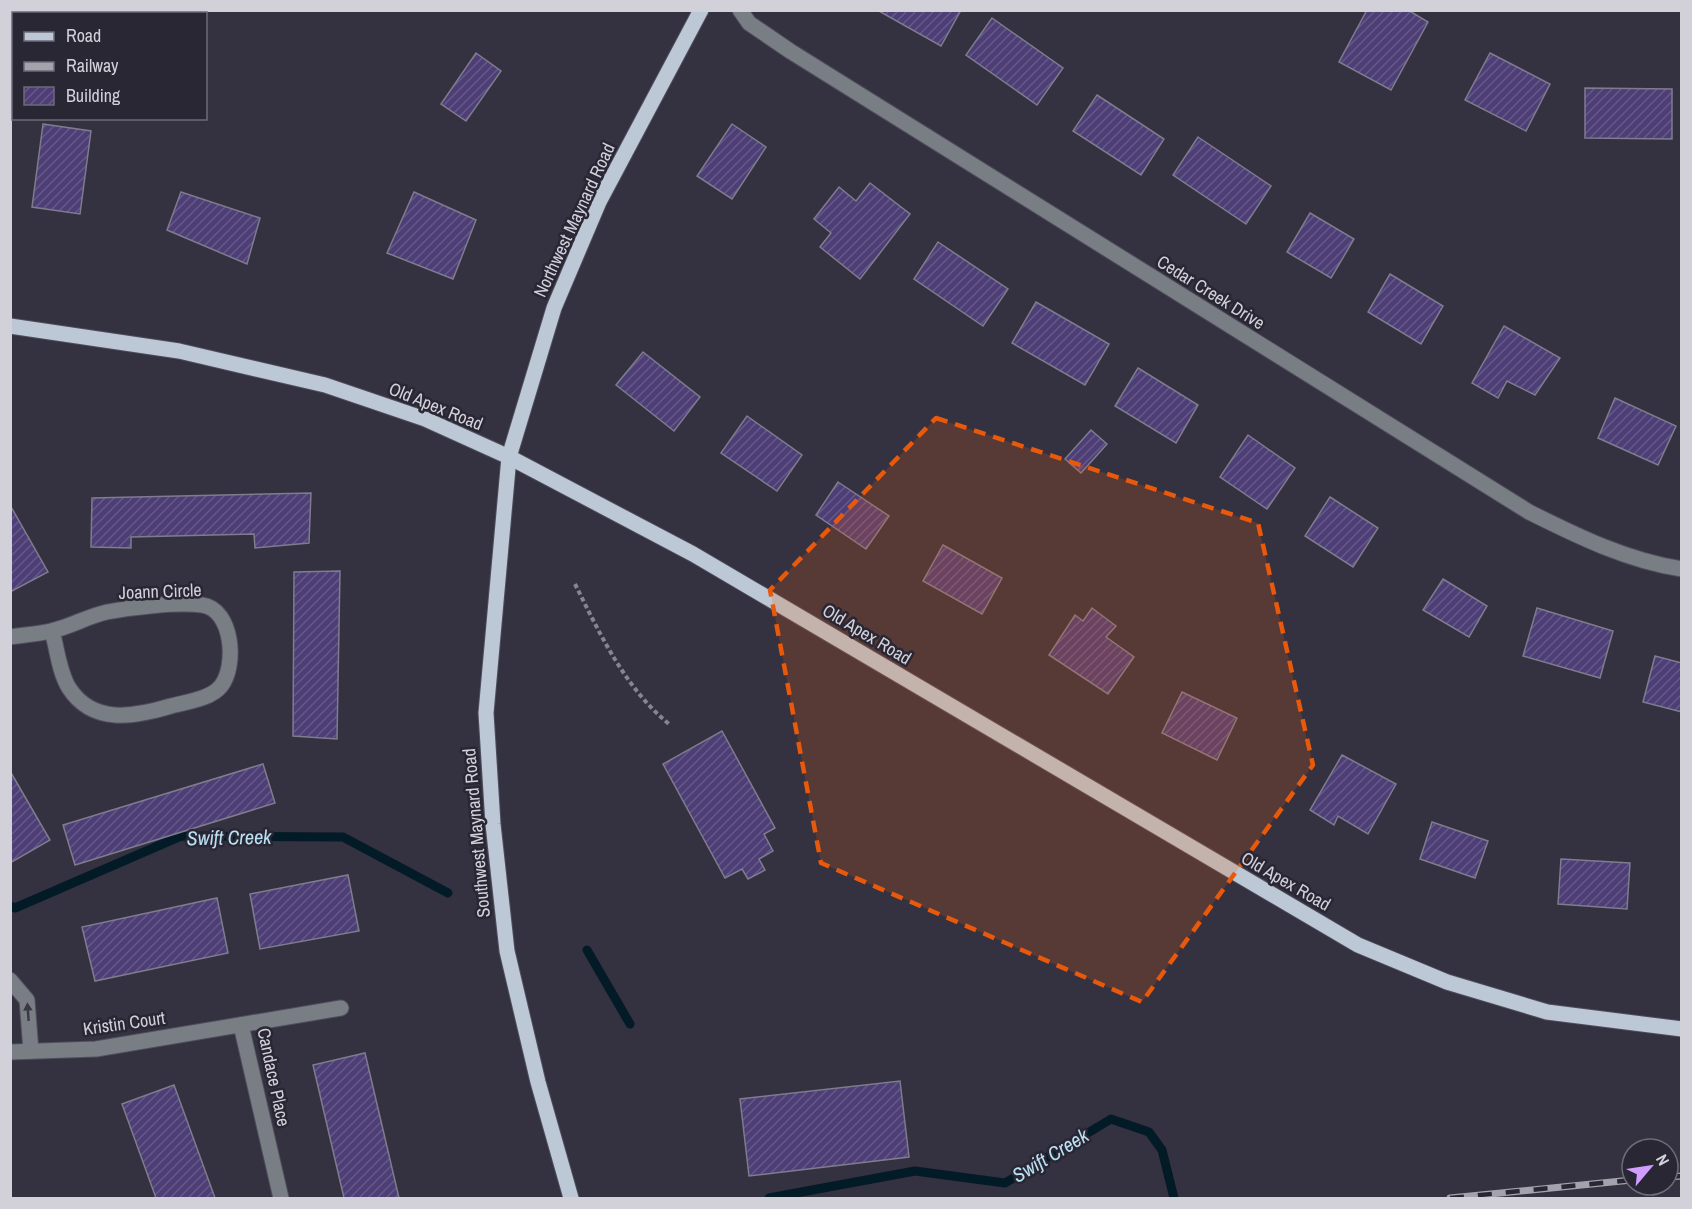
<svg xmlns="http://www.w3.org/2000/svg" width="1692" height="1209" font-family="'Archivo Narrow',sans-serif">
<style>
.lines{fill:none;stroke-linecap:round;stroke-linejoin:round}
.stream{stroke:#031b26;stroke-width:9}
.building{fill:url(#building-hatch);stroke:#7f7c8e;stroke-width:1.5}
.minor-casing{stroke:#504e5c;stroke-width:17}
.major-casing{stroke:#504e5c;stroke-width:17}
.path{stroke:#86848f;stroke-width:4;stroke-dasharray:4.5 3;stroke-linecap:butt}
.minor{stroke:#787e84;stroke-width:15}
.major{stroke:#bcc8d5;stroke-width:15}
.rail-casing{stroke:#a4a2ad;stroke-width:7}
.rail{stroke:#2a2735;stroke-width:4.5;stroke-dasharray:14;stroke-linecap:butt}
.oneway{fill:#3a3845}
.marked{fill:#e8590c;fill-opacity:0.2;stroke:#e8590c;stroke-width:4.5;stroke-dasharray:12 8;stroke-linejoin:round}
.labels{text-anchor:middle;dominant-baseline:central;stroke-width:5;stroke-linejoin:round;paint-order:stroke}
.street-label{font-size:18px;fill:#d2d1da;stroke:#2a2735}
.water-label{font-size:20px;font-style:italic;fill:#bae1f4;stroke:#2a2735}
</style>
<defs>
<pattern id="building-hatch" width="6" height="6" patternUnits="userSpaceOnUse" patternTransform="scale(1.5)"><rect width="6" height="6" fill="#4d3e76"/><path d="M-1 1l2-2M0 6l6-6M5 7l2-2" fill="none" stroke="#665989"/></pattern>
</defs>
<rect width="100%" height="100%" fill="#343140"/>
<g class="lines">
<g class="stream">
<path d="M 10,906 L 15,908 L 181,836 L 343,837 L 448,893"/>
<path d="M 587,950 L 630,1024"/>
<path d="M 769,1198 L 915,1171 L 1005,1183 L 1111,1119 L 1149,1132 L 1162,1150 L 1174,1198"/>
</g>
</g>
<g class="building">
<path d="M 877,10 L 961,10 L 941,46 Z"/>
<path d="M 1367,10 L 1408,10 L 1428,22 L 1391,90 L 1339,62 Z"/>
<path d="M 992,18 L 1063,68 L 1037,105 L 966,55 Z"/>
<path d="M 476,53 L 501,71 L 466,121 L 441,104 Z"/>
<path d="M 1490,53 L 1550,84 L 1526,131 L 1465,100 Z"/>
<path d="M 1585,88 L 1672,89 L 1672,139 L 1585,138 Z"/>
<path d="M 1097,95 L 1164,139 L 1141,175 L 1073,131 Z"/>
<path d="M 43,124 L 91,131 L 80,214 L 32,207 Z"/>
<path d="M 732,124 L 766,147 L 732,199 L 697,176 Z"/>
<path d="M 1198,137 L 1271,186 L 1246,224 L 1173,175 Z"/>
<path d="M 870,183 L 910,214 L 860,279 L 820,247 L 831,233 L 814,219 L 839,187 L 856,201 Z"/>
<path d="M 181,192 L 260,218 L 247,264 L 167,230 Z"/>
<path d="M 414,192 L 476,220 L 453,279 L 387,253 Z"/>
<path d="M 1310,213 L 1354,239 L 1331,278 L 1287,252 Z"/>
<path d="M 938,242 L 1008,289 L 983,326 L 914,279 Z"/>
<path d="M 1390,274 L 1443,306 L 1421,344 L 1368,312 Z"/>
<path d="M 1036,302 L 1109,344 L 1085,385 L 1012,343 Z"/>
<path d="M 1504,326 L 1560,358 L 1535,395 L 1507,381 L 1498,398 L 1472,383 Z"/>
<path d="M 643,352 L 700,397 L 674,431 L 616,385 Z"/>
<path d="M 1138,368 L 1198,405 L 1176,443 L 1115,406 Z"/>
<path d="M 1615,398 L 1676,426 L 1658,465 L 1598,438 Z"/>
<path d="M 747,416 L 802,455 L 777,491 L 721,453 Z"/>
<path d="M 1091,430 L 1107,444 L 1081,473 L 1065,459 Z"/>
<path d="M 1248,435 L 1295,468 L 1267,509 L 1220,477 Z"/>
<path d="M 838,482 L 889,516 L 866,549 L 816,515 Z"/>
<path d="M 311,493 L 309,543 L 255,548 L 254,534 L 131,537 L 131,548 L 91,547 L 92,498 Z"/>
<path d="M 1330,497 L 1378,528 L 1353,567 L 1305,536 Z"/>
<path d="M 10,505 L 48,572 L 10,592 Z"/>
<path d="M 943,545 L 1002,578 L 982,614 L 923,581 Z"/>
<path d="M 340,571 L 337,739 L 293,736 L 294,572 Z"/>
<path d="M 1443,579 L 1487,606 L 1469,637 L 1423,610 Z"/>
<path d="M 1092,608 L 1116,626 L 1106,637 L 1134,657 L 1108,694 L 1049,655 L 1075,615 L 1083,621 Z"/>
<path d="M 1537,608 L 1613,631 L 1600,678 L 1523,656 Z"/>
<path d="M 1655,656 L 1682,663 L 1682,712 L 1643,702 Z"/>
<path d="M 1182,692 L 1237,718 L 1217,760 L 1162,733 Z"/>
<path d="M 722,731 L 775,828 L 764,834 L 773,851 L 759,859 L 765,870 L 748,879 L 742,869 L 725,878 L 663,764 Z"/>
<path d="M 1342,755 L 1396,784 L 1368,834 L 1338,816 L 1334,825 L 1310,810 Z"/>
<path d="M 263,764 L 275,803 L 75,865 L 63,825 Z"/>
<path d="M 10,771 L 50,840 L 10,863 Z"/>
<path d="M 1432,822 L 1488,841 L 1475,878 L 1420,859 Z"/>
<path d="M 1561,859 L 1630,863 L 1627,909 L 1558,904 Z"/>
<path d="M 348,875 L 359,931 L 260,949 L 250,894 Z"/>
<path d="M 217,898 L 228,953 L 95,981 L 82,927 Z"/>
<path d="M 365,1053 L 399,1198 L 344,1198 L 313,1065 Z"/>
<path d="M 900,1081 L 909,1157 L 749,1176 L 740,1099 Z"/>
<path d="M 174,1085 L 215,1198 L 156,1198 L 122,1104 Z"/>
</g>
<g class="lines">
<g class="minor-casing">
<g id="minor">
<path d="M 740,10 L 749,23 L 790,51 L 1529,512 C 1577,536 1628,561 1682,569"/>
<path d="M 10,637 C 24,635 38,634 51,631 C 70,627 88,616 107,612 C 134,607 176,602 202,605 C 233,609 237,666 221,686 C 211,699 186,702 171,706 C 134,717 93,725 69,688 C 59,672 57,648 52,631"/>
<path d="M 10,980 L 27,1000 L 31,1051"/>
<path d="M 241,1025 L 281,1198"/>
<path d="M 10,1052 L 96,1049 L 341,1008"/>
</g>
</g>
<g class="major-casing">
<g id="major">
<path d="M 10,326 L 179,351 L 325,385 L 425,419 L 509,457 L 693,554 L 1358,945 L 1447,982 L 1547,1012 L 1682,1029"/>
<path d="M 571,1198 L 538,1082 L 507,951 L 493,824 L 486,713 L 509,457 L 554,308 L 599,202 L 701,10"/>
</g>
</g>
<path class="path" d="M 575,584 C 600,634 625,688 669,724"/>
<use href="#minor" class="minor"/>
<use href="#major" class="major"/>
<g class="rail-casing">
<g id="rail">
<path d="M 1668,1177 L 1682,1176"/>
<path d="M 1450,1198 L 1632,1180"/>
</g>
</g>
<use href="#rail" class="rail"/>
</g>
<defs><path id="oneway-solid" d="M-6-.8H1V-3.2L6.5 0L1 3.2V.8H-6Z" transform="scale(1.5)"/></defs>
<use class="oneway" href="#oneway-solid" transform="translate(28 1012) rotate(-94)"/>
<path class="marked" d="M 936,418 L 1258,523 L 1313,765 L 1142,1002 L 821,863 L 770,590 Z"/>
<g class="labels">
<g class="street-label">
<text transform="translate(574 220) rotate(-65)">Northwest Maynard Road</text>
<text transform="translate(1211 292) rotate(32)">Cedar Creek Drive</text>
<text transform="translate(436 406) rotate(22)">Old Apex Road</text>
<text transform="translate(160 591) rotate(-2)">Joann Circle</text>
<text transform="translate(867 634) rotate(31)">Old Apex Road</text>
<text transform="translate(476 833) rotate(-95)">Southwest Maynard Road</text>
<text transform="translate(1286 881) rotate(30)">Old Apex Road</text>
<text transform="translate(124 1023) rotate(-8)">Kristin Court</text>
<text transform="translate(274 1077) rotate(78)">Candace Place</text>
</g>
<g class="water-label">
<text transform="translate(229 837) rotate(-1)">Swift Creek</text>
<text transform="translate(1050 1155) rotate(-31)">Swift Creek</text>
</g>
</g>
<rect width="1692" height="1209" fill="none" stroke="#d2d1da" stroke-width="24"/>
<rect x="12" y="12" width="195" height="108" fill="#2a2735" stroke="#6d6b77" stroke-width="1.5"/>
<rect x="24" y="32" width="30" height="9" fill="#bcc8d5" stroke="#6d6b77" stroke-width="1.5"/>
<text x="66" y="42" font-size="18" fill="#d2d1da">Road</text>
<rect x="24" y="62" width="30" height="9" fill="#a4a2ad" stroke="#6d6b77" stroke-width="1.5"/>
<text x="66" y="72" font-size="18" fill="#d2d1da">Railway</text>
<rect x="24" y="87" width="30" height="18" fill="url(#building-hatch)" stroke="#6d6b77" stroke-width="1.5"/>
<text x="66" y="102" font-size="18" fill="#d2d1da">Building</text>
<g transform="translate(1650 1167) rotate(61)"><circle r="28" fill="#2a2735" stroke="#6d6b77" stroke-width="1.5"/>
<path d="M0-4.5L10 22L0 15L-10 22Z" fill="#d19dfe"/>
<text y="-9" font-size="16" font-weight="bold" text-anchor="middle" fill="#d2d1da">N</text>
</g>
</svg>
